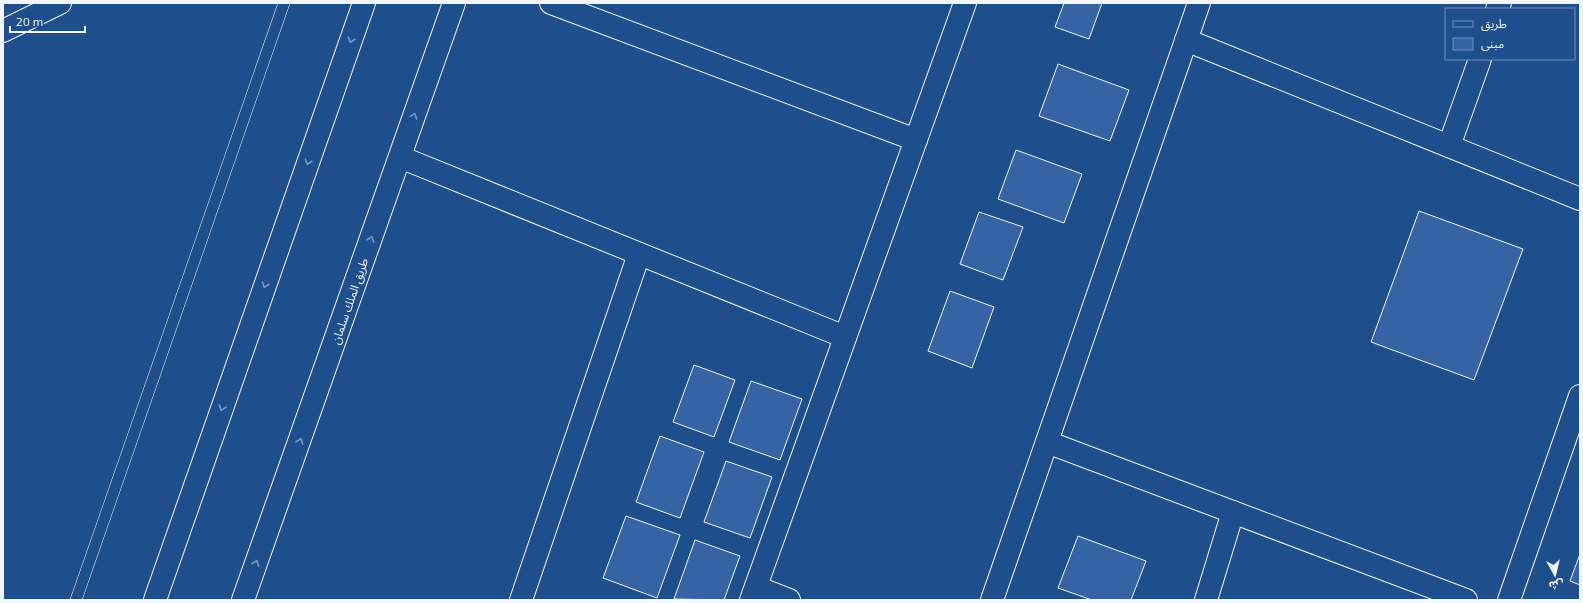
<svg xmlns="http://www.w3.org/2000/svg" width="1583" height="603" font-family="'Exo 2','Noto Sans Arabic',sans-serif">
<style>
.building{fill:#3563a3;stroke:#f2f6ff}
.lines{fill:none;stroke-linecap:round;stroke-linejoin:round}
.lane-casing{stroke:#f2f6ff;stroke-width:12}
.street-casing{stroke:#f2f6ff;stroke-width:24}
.secondary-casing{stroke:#f2f6ff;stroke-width:24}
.lane{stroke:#1f4e8c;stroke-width:11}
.street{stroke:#1f4e8c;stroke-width:22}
.secondary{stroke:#1f4e8c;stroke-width:22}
.oneway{stroke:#7e9ac0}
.labels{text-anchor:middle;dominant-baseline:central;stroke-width:3;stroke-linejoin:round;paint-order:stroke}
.street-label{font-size:12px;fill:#f2f6ff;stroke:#1f4e8c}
</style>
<rect width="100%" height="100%" fill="#1f4e8c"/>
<g class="building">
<path d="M 1064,3 L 1102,3 L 1089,39 L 1055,27 Z"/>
<path d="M 1058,64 L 1129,90 L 1110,141 L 1039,116 Z"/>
<path d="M 1016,150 L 1082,174 L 1064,223 L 998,199 Z"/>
<path d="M 1419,211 L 1523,249 L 1474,380 L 1371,342 Z"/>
<path d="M 979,212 L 1023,227 L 1003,280 L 960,264 Z"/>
<path d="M 950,291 L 994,307 L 972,368 L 928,351 Z"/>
<path d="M 694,365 L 735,380 L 714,437 L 673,422 Z"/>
<path d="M 751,381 L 802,399 L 780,460 L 729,442 Z"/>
<path d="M 660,436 L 704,452 L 680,518 L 636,502 Z"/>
<path d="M 726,461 L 772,477 L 750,538 L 704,522 Z"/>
<path d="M 626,516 L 680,535 L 657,598 L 603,578 Z"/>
<path d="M 1078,536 L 1146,561 L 1131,600 L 1092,600 L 1058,588 Z"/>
<path d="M 695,540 L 740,556 L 724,600 L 674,599 Z"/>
<path d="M 1580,554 L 1580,585 L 1570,581 Z"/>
</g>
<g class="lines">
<g class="lane-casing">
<path id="lane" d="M 76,600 L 284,3"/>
</g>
<g class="street-casing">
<g id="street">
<path d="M 551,3 L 916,140"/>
<path d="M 1497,9 L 1500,3"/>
<path d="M 3,31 L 60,3"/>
<path d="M 1186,40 L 1580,199"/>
<path d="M 1449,146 L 1480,59"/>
<path d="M 400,157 L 845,337"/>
<path d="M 1047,442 L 1466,600"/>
<path d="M 756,587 L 789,600"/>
<path d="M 521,600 L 639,254"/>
<path d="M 751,600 L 965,3"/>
<path d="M 992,600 L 1199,3"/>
<path d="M 1206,600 L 1233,512"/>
<path d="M 1509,600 L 1580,396"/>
</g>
</g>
<g class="secondary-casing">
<g id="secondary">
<path d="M 155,600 L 364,3"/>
<path d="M 243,600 L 454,3"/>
</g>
</g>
<use href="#lane" class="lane"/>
<use href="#street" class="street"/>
<use href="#secondary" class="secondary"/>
</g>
<defs><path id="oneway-chevron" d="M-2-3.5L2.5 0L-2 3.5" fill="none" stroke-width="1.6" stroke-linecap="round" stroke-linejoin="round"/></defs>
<g class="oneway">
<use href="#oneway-chevron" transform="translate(351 40) rotate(109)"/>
<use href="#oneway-chevron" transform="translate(414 116) rotate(-70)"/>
<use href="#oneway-chevron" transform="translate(308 162) rotate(109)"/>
<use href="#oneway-chevron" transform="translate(371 239) rotate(-71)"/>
<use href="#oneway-chevron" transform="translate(265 285) rotate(109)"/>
<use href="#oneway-chevron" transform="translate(222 408) rotate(109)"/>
<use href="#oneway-chevron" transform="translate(300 441) rotate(-71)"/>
<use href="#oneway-chevron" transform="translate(256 563) rotate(-71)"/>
</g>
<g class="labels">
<g class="street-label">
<text transform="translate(349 301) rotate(-71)">طريق الملك سلمان</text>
</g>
</g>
<rect width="1583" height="603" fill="none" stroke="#f2f6ff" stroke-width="8"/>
<rect x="1445" y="8" width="130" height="52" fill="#1f4e8c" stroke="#7391ba"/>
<rect x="1453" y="21" width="20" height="6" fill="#1f4e8c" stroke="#7391ba"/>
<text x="1481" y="28" font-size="12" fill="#f2f6ff">طريق</text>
<rect x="1453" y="38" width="20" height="12" fill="#3563a3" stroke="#7391ba"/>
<text x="1481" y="48" font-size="12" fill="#f2f6ff">مبنى</text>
<g transform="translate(1555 575) rotate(172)" stroke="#1f4e8c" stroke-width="3" paint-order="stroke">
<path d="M0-3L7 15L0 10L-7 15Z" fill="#f2f6ff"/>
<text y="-6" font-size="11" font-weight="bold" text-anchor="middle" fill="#f2f6ff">ش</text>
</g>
<path d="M10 26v6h75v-6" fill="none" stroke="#f2f6ff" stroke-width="2"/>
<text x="16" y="26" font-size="12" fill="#f2f6ff" stroke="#1f4e8c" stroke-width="3" paint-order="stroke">20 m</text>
</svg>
